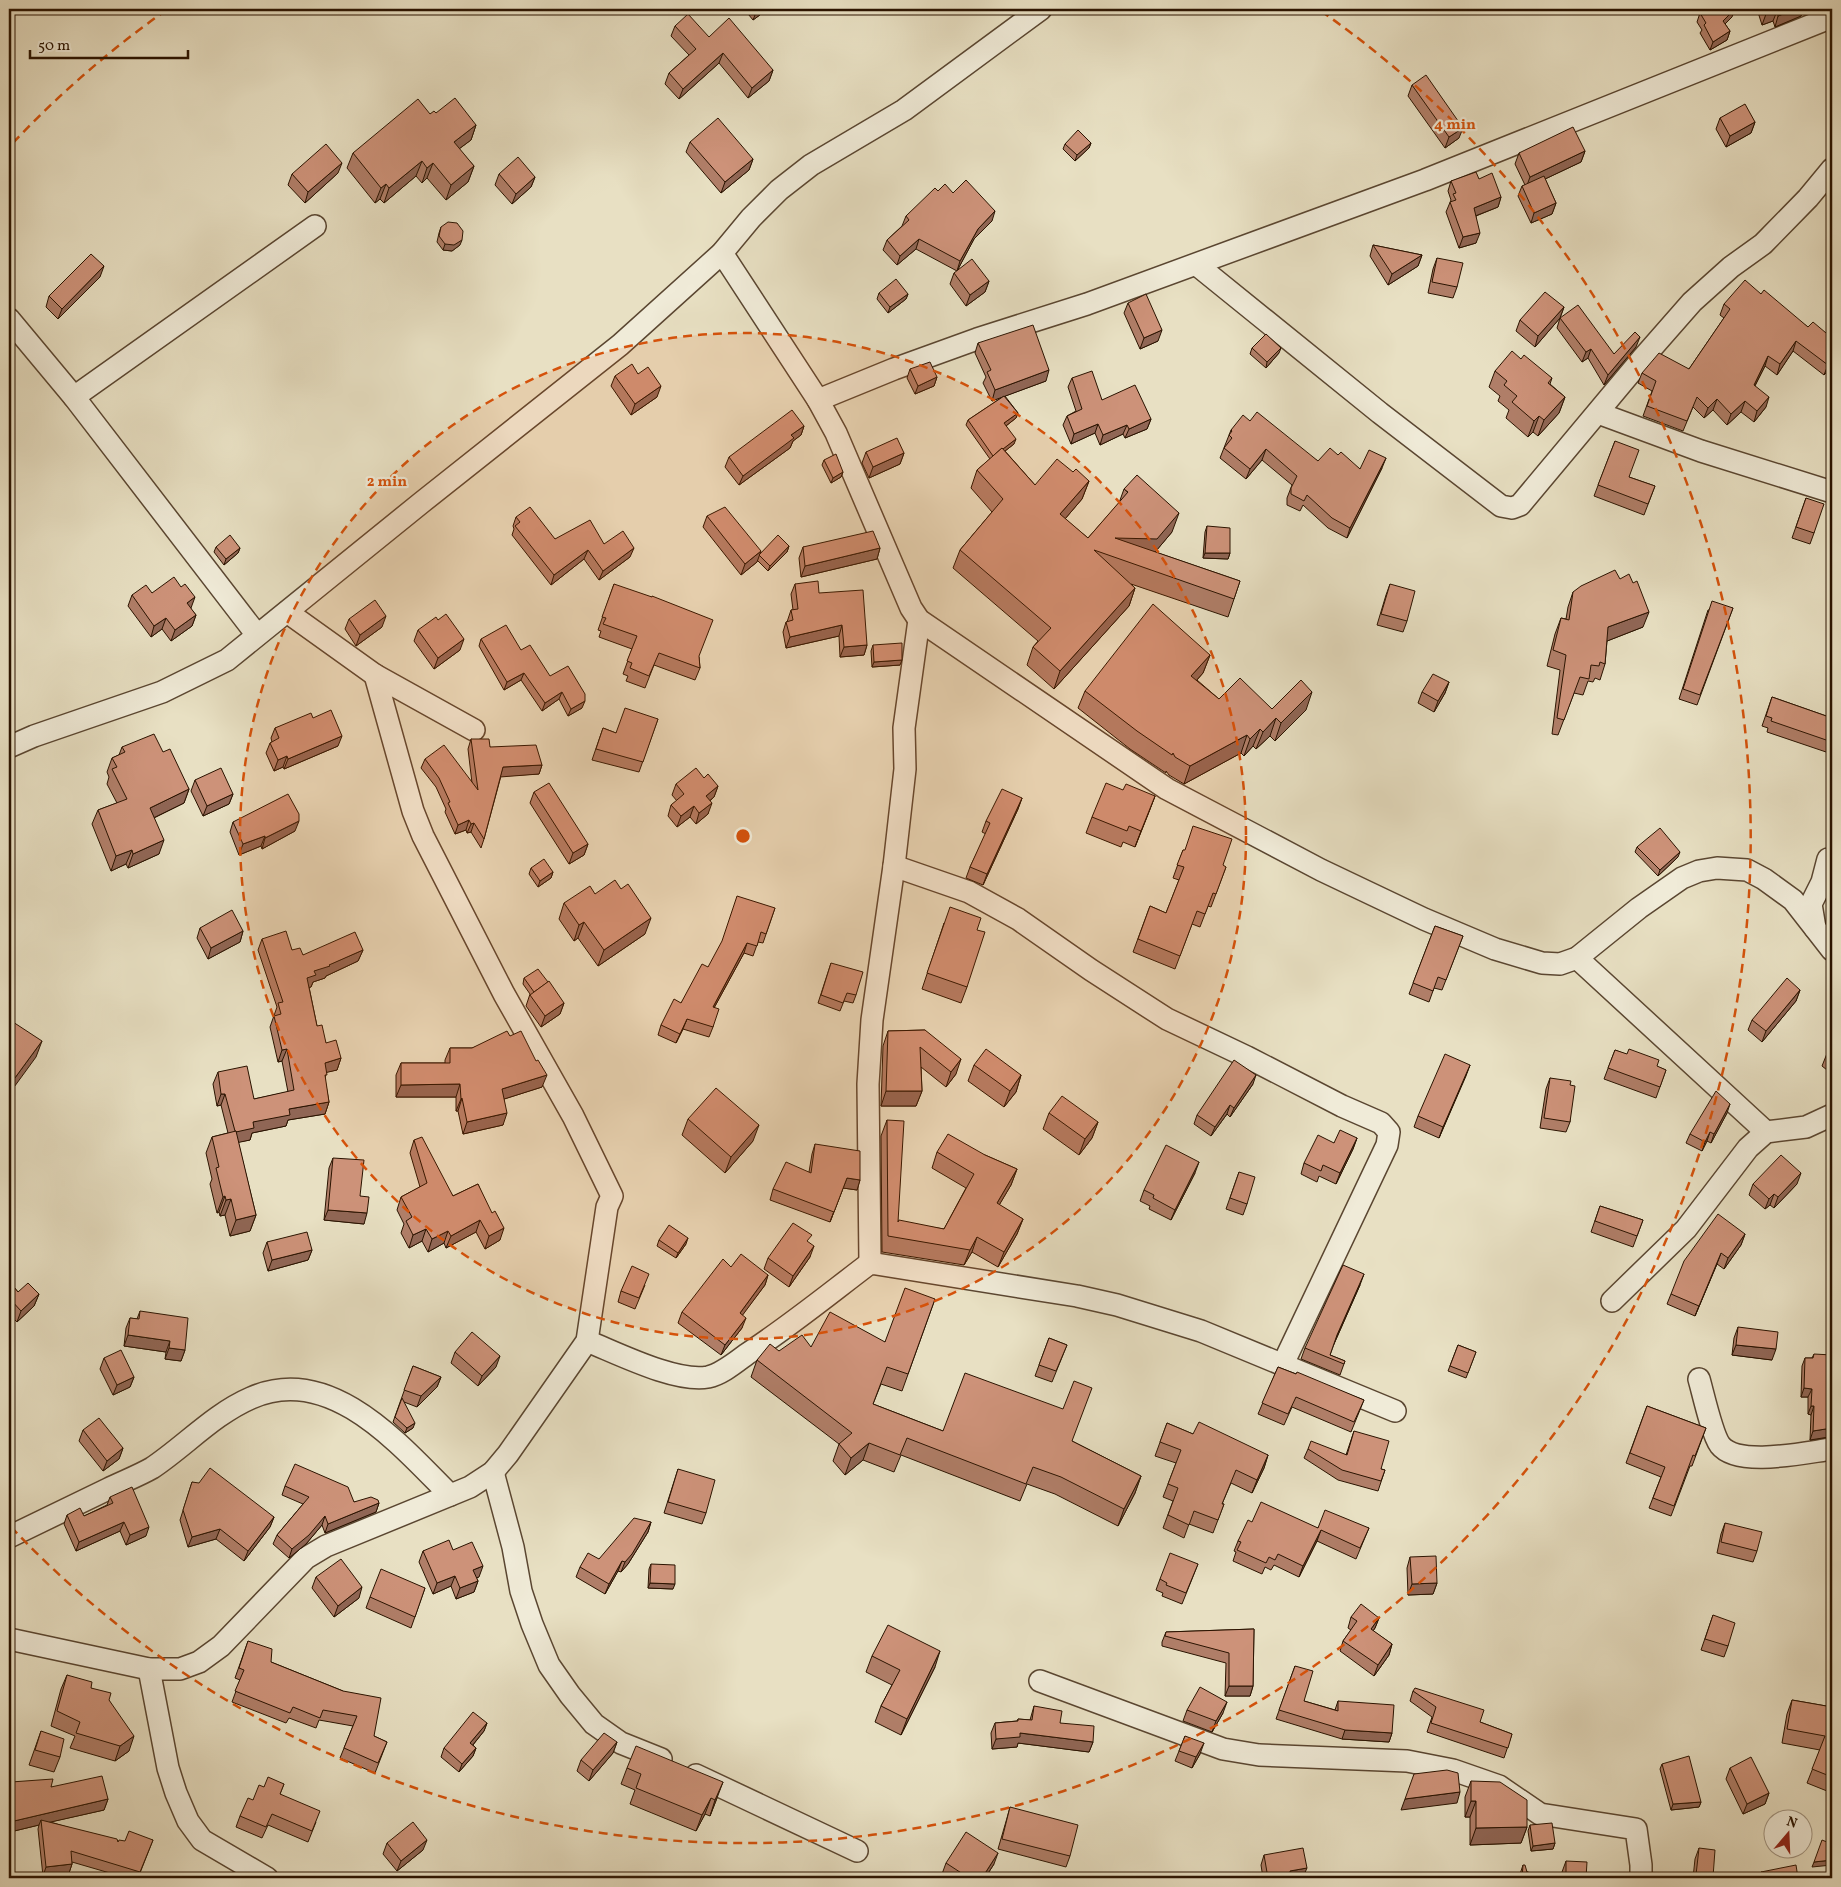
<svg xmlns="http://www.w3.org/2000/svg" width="1841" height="1887" font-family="Vollkorn,serif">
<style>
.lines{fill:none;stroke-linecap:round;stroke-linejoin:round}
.minor-casing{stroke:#5a4631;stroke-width:24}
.minor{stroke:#f0ebd8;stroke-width:21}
.wall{fill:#b07e68;stroke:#2a1300}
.shaded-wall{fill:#906655;stroke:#2a1300}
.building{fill:#cd9279;stroke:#2a1300}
.ring{fill:none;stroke:#d5520b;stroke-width:2.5;stroke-dasharray:9 6}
.centre{fill:#d5520b;stroke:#f0ebd8;stroke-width:2.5}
.ring-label{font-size:15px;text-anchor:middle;font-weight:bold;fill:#d5520b;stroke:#f0ebd8;stroke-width:4.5;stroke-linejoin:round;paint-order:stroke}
</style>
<rect width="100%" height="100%" fill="#e8e0c3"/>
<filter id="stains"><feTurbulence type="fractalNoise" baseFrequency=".004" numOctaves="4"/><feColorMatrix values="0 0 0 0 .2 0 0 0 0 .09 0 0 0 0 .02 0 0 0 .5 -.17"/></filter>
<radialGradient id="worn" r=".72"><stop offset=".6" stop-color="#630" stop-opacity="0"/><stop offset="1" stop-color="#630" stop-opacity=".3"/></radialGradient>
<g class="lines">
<g class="minor-casing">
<g id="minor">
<path d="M 722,253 L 818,400 L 836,433 L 911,608 L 919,620 L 1167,789 L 1321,870 L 1424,919 L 1495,949 L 1542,963 L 1560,964 L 1577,958 L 1639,908 L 1682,878 L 1699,871 L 1717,868 L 1747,870 L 1764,879 L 1793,900 L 1832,950"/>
<path d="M 1197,265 L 1380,413 L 1501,506 L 1512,508 L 1520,505 L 1642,359 L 1692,302 L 1731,267 L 1763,244 L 1808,198 L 1832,169"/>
<path d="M 9,319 L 74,397 L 257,635"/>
<path d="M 74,397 L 315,226"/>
<path d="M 818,400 L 894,369 L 977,339 L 1087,304 L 1425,180 L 1832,17"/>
<path d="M 1598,413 L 1701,451 L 1832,492"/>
<path d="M 287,612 L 375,675 L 474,730"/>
<path d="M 9,747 L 34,736 L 162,692 L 227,660 L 421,503 L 620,345 L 722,253 L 751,218 L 779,190 L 811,165 L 904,110 L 1041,9"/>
<path d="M 894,866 L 969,892 L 1018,919 L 1091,970 L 1167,1019 L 1247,1057 L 1342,1106 L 1381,1123 L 1389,1132 L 1387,1145 L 1283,1364"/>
<path d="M 1815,928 L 1811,904 L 1822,882 L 1828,859 L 1832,859"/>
<path d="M 1577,958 L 1766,1132"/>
<path d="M 870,1263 L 868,1084 L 872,1020 L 894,866 L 905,769 L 904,728 L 919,620"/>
<path d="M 1612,1301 L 1686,1229 L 1748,1148 L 1766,1132 L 1806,1127 L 1832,1115"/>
<path d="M 587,1341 C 617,1353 676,1383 708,1377 C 722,1374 736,1362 747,1354 C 790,1326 829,1294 870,1263 L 1077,1296 L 1117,1305 L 1201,1331 L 1395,1411"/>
<path d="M 1699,1379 C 1703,1393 1712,1434 1720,1445 C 1738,1468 1807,1452 1832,1449"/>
<path d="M 493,1472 L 513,1547 L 521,1591 L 532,1624 L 549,1665 L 570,1695 L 594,1724 L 621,1743 L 661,1759"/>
<path d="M 9,1537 C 42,1521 75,1505 108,1489 C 122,1482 138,1476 152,1468 C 185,1446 214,1414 251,1398 C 330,1362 400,1445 450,1495"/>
<path d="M 9,1639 L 149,1669 L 180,1669 L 199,1662 L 221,1646 L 306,1558 L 326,1546 L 470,1487 L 493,1472 L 508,1454 L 587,1341 L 607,1207 L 612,1196 L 573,1116 L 504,994 L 423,836 L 413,811 L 375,675"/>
<path d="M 149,1669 L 168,1768 L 176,1793 L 188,1821 L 202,1840 L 267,1878"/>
<path d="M 1040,1681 L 1223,1749 L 1259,1755 L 1407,1761 L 1453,1770 L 1499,1786 L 1540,1814 L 1636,1829 L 1641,1865 L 1641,1878"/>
<path d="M 696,1775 L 857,1851"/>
</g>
</g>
<use href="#minor" class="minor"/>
</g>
<g class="wall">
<path d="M 744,9 L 768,9 L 753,20 Z"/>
<path d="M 1757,9 L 1804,9 L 1801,16 L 1775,27 L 1773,21 L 1762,25 Z"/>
<path d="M 1700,13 L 1732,17 L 1725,24 L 1730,31 L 1727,40 L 1710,50 L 1700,33 L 1702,30 L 1697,22 Z"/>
<path d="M 675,26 L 709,37 L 773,70 L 769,81 L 748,98 L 719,63 L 679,99 L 665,84 L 669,73 L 689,55 L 671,36 Z"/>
<path d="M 1412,85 L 1459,138 L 1445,148 L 1408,96 Z"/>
<path d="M 436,113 L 476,125 L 471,140 L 459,149 L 474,166 L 468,182 L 446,200 L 427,178 L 422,183 L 416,176 L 384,203 L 380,199 L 375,203 L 347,168 L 353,153 L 430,114 Z"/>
<path d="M 1720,118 L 1755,122 L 1751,133 L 1726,147 L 1716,129 Z"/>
<path d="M 690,142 L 753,159 L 749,170 L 721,193 L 686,152 Z"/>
<path d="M 1091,143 L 1089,148 L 1075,161 L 1063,149 L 1065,144 Z"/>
<path d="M 1585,151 L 1581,162 L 1545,179 L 1556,203 L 1552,214 L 1531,223 L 1518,196 L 1522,186 L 1525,185 L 1515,164 L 1519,153 Z"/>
<path d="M 338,173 L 305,203 L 288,185 L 292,174 Z"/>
<path d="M 499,174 L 535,177 L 531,187 L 512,204 L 495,185 Z"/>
<path d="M 1479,179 L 1501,197 L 1498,207 L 1476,216 L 1476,243 L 1459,248 L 1446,212 L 1451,200 L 1448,191 L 1451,181 Z"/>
<path d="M 938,191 L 953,193 L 992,221 L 974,239 L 957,271 L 916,249 L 897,265 L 883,250 L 887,240 L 902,226 L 906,216 Z"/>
<path d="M 441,227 L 460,245 L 452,251 L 443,250 L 437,242 L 439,233 Z"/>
<path d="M 1373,245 L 1422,255 L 1418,266 L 1388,285 L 1370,256 Z"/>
<path d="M 1437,258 L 1457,287 L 1453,298 L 1428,293 L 1433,269 Z"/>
<path d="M 954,273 L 989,281 L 985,292 L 966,306 L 950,284 Z"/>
<path d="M 100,277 L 58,319 L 46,307 L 49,296 Z"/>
<path d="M 879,293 L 908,294 L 906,299 L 888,313 L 877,299 Z"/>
<path d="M 1761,294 L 1808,327 L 1832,338 L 1832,366 L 1824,375 L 1793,351 L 1777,375 L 1765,366 L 1755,386 L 1766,407 L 1754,422 L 1741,412 L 1727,425 L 1713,410 L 1704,418 L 1693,407 L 1683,431 L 1643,416 L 1652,391 L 1638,383 L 1642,373 L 1689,369 L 1724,318 L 1720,315 L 1724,304 Z"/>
<path d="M 1128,303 L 1158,341 L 1140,349 L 1124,313 Z"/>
<path d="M 1564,307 L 1560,318 L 1535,347 L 1516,331 L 1520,320 Z"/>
<path d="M 1560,318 L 1614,354 L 1636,347 L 1604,385 L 1588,358 L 1582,362 L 1557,328 Z"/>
<path d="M 978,343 L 1046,381 L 1005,396 L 1018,413 L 1016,418 L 1006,426 L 1014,444 L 1005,451 L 1035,485 L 1073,472 L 1089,481 L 1082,499 L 1065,519 L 1088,538 L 1119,503 L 1124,489 L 1172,532 L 1155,552 L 1240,581 L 1228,617 L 1131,584 L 1135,588 L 1129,606 L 1054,689 L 1027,665 L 1033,647 L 1038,641 L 953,568 L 960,550 L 992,512 L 971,488 L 977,470 L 990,459 L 966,425 L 968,420 L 1004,396 L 992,401 L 983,383 L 986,377 L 975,353 Z"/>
<path d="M 1252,348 L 1279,353 L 1266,368 L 1250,354 Z"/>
<path d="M 1521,359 L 1552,378 L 1550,384 L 1565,397 L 1559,413 L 1538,436 L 1533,432 L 1528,437 L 1506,418 L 1509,410 L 1498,401 L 1500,396 L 1489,387 L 1495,371 Z"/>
<path d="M 910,369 L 937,377 L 934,386 L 915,394 L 907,378 Z"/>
<path d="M 638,374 L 657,397 L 631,415 L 611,386 L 615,376 Z"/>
<path d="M 1072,378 L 1102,400 L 1151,419 L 1147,429 L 1125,438 L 1123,434 L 1100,445 L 1095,433 L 1071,444 L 1063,425 L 1067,416 L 1076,411 L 1068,387 Z"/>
<path d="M 1250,421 L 1318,461 L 1338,455 L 1360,469 L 1382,468 L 1347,538 L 1328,528 L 1303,505 L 1300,511 L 1287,505 L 1287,498 L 1292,485 L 1262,460 L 1246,479 L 1220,458 L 1231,430 Z"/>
<path d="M 804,426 L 801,435 L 793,441 L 790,448 L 739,485 L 725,467 L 729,457 Z"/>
<path d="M 1615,441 L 1629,477 L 1655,486 L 1644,515 L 1594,496 Z"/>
<path d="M 866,452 L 904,453 L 900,464 L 869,478 L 862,463 Z"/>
<path d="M 824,460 L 843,472 L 841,477 L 831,483 L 822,465 Z"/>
<path d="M 1806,498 L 1814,533 L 1810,544 L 1792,538 Z"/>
<path d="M 707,516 L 759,554 L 789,546 L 787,552 L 768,571 L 757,560 L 757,562 L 741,575 L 703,527 Z"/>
<path d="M 516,517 L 555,539 L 604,544 L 630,557 L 599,580 L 584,559 L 551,585 L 512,535 L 514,529 L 513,526 Z"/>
<path d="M 1207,526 L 1230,553 L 1228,559 L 1203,558 L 1205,532 Z"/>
<path d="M 216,547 L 240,548 L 238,553 L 224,565 L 214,552 Z"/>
<path d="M 803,547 L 880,548 L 877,559 L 801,577 L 799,558 Z"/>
<path d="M 614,584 L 699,657 L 700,668 L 695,680 L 654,665 L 645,688 L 626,681 L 628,676 L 623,674 L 632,649 L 599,637 L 601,631 L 598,630 Z"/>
<path d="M 795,584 L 819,593 L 867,645 L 864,655 L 840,657 L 839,636 L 786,648 L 783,632 L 786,622 L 787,622 L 791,610 L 793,610 L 791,594 Z"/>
<path d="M 1390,584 L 1407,621 L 1403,632 L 1377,625 L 1386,595 Z"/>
<path d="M 1573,592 L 1643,627 L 1607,641 L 1605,664 L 1600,680 L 1595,678 L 1593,682 L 1588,681 L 1583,695 L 1574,693 L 1558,735 L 1552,734 L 1560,670 L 1547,666 L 1555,634 L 1561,618 L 1566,619 L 1568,607 Z"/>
<path d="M 152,593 L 191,608 L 191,609 L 196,615 L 192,626 L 171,641 L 162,629 L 151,637 L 128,606 L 132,595 Z"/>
<path d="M 1733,608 L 1697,705 L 1679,699 L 1708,610 Z"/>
<path d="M 349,619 L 382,627 L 356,646 L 345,629 Z"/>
<path d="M 418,630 L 460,650 L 434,669 L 414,641 Z"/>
<path d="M 481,639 L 521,650 L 582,708 L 568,716 L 559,699 L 542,711 L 521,680 L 504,690 L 479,646 Z"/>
<path d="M 873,645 L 900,665 L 872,667 L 871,651 Z"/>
<path d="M 1210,655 L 1203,673 L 1197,680 L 1219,699 L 1272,709 L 1306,710 L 1275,741 L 1270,736 L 1256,749 L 1253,746 L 1244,756 L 1241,753 L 1184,784 L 1169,775 L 1166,771 L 1166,773 L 1130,749 L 1078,708 L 1085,691 Z"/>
<path d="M 1449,682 L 1445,693 L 1434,712 L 1418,703 L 1422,692 Z"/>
<path d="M 1772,697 L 1832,718 L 1832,754 L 1767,732 L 1768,728 L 1762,726 Z"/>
<path d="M 313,718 L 338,746 L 284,769 L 283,767 L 274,771 L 266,753 L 270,743 L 272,742 L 271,738 L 275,728 Z"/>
<path d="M 658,719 L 639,772 L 592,760 L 603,728 L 616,733 Z"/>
<path d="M 471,739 L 490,747 L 542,765 L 539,774 L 501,776 L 484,839 L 481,848 L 471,832 L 467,833 L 466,830 L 455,834 L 445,812 L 446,809 L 436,787 L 421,768 L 425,759 L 472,783 L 468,749 Z"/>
<path d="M 122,747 L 163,752 L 189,789 L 184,803 L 154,818 L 159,854 L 128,868 L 126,864 L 111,871 L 92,824 L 98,810 L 117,803 L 107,784 L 109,777 L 107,772 L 112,758 L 119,755 Z"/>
<path d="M 704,778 L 718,786 L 714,797 L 710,801 L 708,814 L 696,824 L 690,817 L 677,827 L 668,816 L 671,805 L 677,801 L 672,795 L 676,784 Z"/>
<path d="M 195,780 L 233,794 L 229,804 L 203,816 L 191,791 Z"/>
<path d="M 534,792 L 588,844 L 584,855 L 569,864 L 530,803 Z"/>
<path d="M 1155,796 L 1135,847 L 1123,842 L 1121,847 L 1086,833 L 1092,817 Z"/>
<path d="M 1022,798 L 1018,809 L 983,885 L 966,878 L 970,867 L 986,834 L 982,832 L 986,821 Z"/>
<path d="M 233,822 L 295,831 L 262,849 L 261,846 L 239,855 L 230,832 Z"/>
<path d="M 1637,847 L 1678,857 L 1658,876 L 1635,852 Z"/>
<path d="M 1183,850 L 1226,867 L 1211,907 L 1208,906 L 1200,927 L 1192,924 L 1175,969 L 1133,952 L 1150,906 L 1166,913 L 1179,880 L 1173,878 Z"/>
<path d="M 531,868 L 553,872 L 551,878 L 538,887 L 529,874 Z"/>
<path d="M 595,894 L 645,934 L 598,966 L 578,938 L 574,941 L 559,919 L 564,903 Z"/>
<path d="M 775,908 L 763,943 L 758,942 L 753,956 L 744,953 L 714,1008 L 713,1027 L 709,1037 L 683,1029 L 676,1043 L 658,1035 L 661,1025 L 681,1003 L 708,967 Z"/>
<path d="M 944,923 L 967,987 L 961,1003 L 922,989 Z"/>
<path d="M 1435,926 L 1463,936 L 1442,990 L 1434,988 L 1429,1002 L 1409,994 Z"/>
<path d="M 200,928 L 243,931 L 240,942 L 208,959 L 197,938 Z"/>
<path d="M 262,939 L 292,950 L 303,955 L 363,950 L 358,961 L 326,976 L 325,978 L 313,982 L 311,987 L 309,987 L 317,1026 L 326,1043 L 341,1058 L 337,1070 L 326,1072 L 325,1080 L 329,1102 L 325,1114 L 288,1120 L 286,1126 L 252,1133 L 250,1140 L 238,1142 L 256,1215 L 250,1231 L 230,1236 L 225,1215 L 220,1216 L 219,1212 L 217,1213 L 210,1184 L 212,1179 L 206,1153 L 212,1137 L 228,1133 L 221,1105 L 217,1106 L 213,1084 L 218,1072 L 254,1099 L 288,1092 L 282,1061 L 278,1062 L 270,1027 L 277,1007 L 258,950 Z"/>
<path d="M 831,963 L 856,995 L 853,1003 L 844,1001 L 840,1011 L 818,1003 Z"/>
<path d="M 524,978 L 564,1003 L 560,1014 L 541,1027 L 526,1006 L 530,994 L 523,984 Z"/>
<path d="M 1800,990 L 1796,1001 L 1762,1042 L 1748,1030 L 1752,1020 Z"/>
<path d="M 925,1030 L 956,1074 L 946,1087 L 921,1067 L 922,1091 L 916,1106 L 881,1106 L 883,1046 L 888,1031 Z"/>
<path d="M 510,1036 L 542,1087 L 504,1099 L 503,1125 L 463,1134 L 458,1111 L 456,1111 L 456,1097 L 396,1097 L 396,1075 L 401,1063 L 445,1063 L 445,1060 L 450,1048 L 472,1048 Z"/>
<path d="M 1832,1047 L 1832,1074 L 1822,1066 L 1826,1056 Z"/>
<path d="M 1615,1050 L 1666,1070 L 1656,1098 L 1604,1079 Z"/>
<path d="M 974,1065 L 1021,1075 L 1016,1092 L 1004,1107 L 968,1081 Z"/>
<path d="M 1470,1065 L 1439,1138 L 1414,1127 L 1418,1116 Z"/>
<path d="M 1550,1078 L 1570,1085 L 1570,1122 L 1566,1132 L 1540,1128 L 1546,1089 Z"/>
<path d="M 1253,1084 L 1230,1117 L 1227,1114 L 1211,1136 L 1194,1124 L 1197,1115 Z"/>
<path d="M 1049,1113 L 1098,1122 L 1092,1138 L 1079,1155 L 1043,1129 Z"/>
<path d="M 1727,1113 L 1711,1143 L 1707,1141 L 1702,1151 L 1686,1143 L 1690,1134 Z"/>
<path d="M 688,1119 L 753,1141 L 725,1173 L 682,1135 Z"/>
<path d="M 887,1120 L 898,1222 L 944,1229 L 966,1188 L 932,1168 L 937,1152 L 985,1155 L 1017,1169 L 1011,1185 L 999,1205 L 1023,1219 L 1017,1234 L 998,1267 L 972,1252 L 964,1265 L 882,1252 L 881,1136 Z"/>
<path d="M 1357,1138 L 1353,1149 L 1336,1184 L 1319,1176 L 1317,1182 L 1301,1174 L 1304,1163 L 1334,1143 Z"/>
<path d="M 414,1140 L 453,1196 L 478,1184 L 500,1240 L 485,1249 L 476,1232 L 446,1248 L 444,1243 L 428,1252 L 422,1241 L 409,1248 L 401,1233 L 404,1224 L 397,1210 L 401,1197 L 420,1187 L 410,1153 Z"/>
<path d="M 815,1144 L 860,1180 L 857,1190 L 843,1188 L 830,1222 L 770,1200 L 773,1189 L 809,1172 L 812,1154 Z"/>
<path d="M 333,1158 L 360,1196 L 364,1224 L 324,1220 L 329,1168 Z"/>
<path d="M 1239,1172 L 1247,1204 L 1243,1215 L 1226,1209 Z"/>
<path d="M 1195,1173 L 1171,1220 L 1149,1209 L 1150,1206 L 1140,1201 L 1144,1190 Z"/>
<path d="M 1753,1184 L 1797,1184 L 1774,1208 L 1770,1205 L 1765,1209 L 1749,1195 Z"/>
<path d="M 1600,1206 L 1643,1220 L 1633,1247 L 1591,1232 Z"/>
<path d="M 1745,1234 L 1741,1245 L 1724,1269 L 1717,1264 L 1695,1316 L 1667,1304 L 1671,1294 Z"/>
<path d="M 659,1240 L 686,1244 L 676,1258 L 657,1246 Z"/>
<path d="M 267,1242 L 312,1250 L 308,1260 L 268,1271 L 263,1253 Z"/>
<path d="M 809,1243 L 810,1257 L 789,1287 L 764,1269 L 768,1258 Z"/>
<path d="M 731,1267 L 768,1275 L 765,1285 L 742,1315 L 742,1328 L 721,1355 L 678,1323 L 682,1312 Z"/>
<path d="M 9,1281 L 18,1292 L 39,1294 L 34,1306 L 17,1322 L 9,1314 Z"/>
<path d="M 645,1285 L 635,1309 L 618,1302 L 621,1291 Z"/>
<path d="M 1360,1285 L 1334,1344 L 1330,1355 L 1345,1361 L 1340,1375 L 1301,1359 L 1305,1348 Z"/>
<path d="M 935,1299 L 902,1391 L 881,1384 L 873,1404 L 943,1431 L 1072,1441 L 1141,1476 L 1135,1493 L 1118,1526 L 1055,1494 L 1027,1484 L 1020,1501 L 901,1455 L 894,1472 L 863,1460 L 845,1475 L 833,1461 L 839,1444 L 751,1377 L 757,1360 L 779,1351 L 811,1347 L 885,1342 Z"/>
<path d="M 140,1311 L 185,1350 L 181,1361 L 165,1359 L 166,1352 L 124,1346 L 126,1328 L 130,1318 L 137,1319 Z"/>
<path d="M 1738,1327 L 1772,1360 L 1732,1355 L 1734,1338 Z"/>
<path d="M 1049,1338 L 1067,1345 L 1052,1382 L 1035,1376 Z"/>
<path d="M 1458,1345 L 1476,1352 L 1466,1378 L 1448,1371 Z"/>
<path d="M 455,1352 L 496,1367 L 478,1386 L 451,1363 Z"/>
<path d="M 1814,1354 L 1832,1428 L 1829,1437 L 1810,1440 L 1811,1415 L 1808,1414 L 1808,1397 L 1801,1397 L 1802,1366 L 1805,1358 L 1812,1358 Z"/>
<path d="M 104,1358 L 134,1377 L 130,1387 L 113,1395 L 100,1369 Z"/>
<path d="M 413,1366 L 441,1377 L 437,1387 L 417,1407 L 404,1402 L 413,1428 L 405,1433 L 393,1422 Z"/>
<path d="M 1278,1367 L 1364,1400 L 1351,1432 L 1292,1407 L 1284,1425 L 1258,1414 Z"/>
<path d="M 1647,1406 L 1706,1428 L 1692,1466 L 1690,1466 L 1671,1516 L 1649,1508 L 1661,1477 L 1626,1463 Z"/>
<path d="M 1167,1423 L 1193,1434 L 1268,1455 L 1264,1468 L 1252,1493 L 1231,1483 L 1222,1504 L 1224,1504 L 1213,1533 L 1189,1524 L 1184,1538 L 1163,1528 L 1173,1501 L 1163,1497 L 1176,1463 L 1155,1456 Z"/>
<path d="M 83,1430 L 123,1448 L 119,1459 L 103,1471 L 79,1441 Z"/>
<path d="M 1354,1431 L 1381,1469 L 1385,1470 L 1378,1491 L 1338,1480 L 1304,1458 L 1308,1449 L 1346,1455 Z"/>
<path d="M 678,1469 L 706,1513 L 702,1524 L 664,1513 Z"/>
<path d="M 192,1482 L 274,1517 L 270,1527 L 244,1561 L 216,1539 L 188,1547 L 180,1520 Z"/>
<path d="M 285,1486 L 354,1502 L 379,1503 L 376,1512 L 325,1533 L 322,1525 L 306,1544 L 289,1558 L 273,1544 L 277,1535 L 303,1504 L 282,1495 Z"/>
<path d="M 110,1497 L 146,1536 L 126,1545 L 120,1531 L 76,1551 L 64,1524 L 67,1515 L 84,1516 L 107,1505 Z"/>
<path d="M 651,1522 L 648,1532 L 628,1564 L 621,1572 L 618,1571 L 605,1594 L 576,1577 L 580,1567 L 599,1559 Z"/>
<path d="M 1252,1522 L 1318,1528 L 1369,1528 L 1356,1559 L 1317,1541 L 1299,1577 L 1274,1565 L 1271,1570 L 1265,1567 L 1262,1574 L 1233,1561 L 1236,1552 L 1234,1551 L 1238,1541 Z"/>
<path d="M 1725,1523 L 1757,1551 L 1753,1562 L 1717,1553 L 1721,1534 Z"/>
<path d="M 453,1550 L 479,1577 L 476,1577 L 478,1581 L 474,1592 L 456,1599 L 451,1586 L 433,1594 L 419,1562 L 423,1551 Z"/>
<path d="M 1410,1557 L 1437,1583 L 1433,1594 L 1408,1595 L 1407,1568 Z"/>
<path d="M 651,1564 L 673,1589 L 648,1588 L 649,1569 Z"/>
<path d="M 1198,1564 L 1182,1604 L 1162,1596 L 1163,1593 L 1156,1590 L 1160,1579 Z"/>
<path d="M 316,1577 L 359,1598 L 334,1617 L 312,1588 Z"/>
<path d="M 425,1588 L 411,1628 L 366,1608 L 370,1597 Z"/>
<path d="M 1713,1615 L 1728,1646 L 1724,1657 L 1701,1650 Z"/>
<path d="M 1351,1617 L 1379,1618 L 1375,1628 L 1373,1631 L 1392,1644 L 1389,1655 L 1374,1676 L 1340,1651 L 1343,1641 L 1351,1630 L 1348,1628 Z"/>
<path d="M 1254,1629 L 1253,1686 L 1250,1696 L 1225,1696 L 1226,1663 L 1162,1646 L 1162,1642 L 1166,1632 Z"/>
<path d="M 248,1641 L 271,1662 L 343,1691 L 374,1736 L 387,1742 L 375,1773 L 340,1758 L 353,1726 L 319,1720 L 316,1728 L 289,1718 L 286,1723 L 232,1702 L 240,1680 L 235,1678 Z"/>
<path d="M 872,1656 L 935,1667 L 901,1735 L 875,1722 L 881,1706 L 892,1685 L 866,1672 Z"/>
<path d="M 1295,1666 L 1304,1701 L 1335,1710 L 1338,1701 L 1392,1733 L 1389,1742 L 1342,1739 L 1276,1719 Z"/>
<path d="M 67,1675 L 91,1688 L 109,1700 L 129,1751 L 115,1761 L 70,1748 L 75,1736 L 51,1726 L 61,1689 Z"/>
<path d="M 1413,1691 L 1480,1722 L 1512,1734 L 1504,1758 L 1427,1732 L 1432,1717 L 1410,1701 Z"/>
<path d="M 1792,1700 L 1832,1707 L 1832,1793 L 1807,1783 L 1820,1750 L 1782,1743 L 1787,1714 Z"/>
<path d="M 1034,1706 L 1060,1723 L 1093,1742 L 1089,1752 L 1018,1743 L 1017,1747 L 992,1749 L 991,1733 L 995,1723 L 1017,1721 L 1018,1719 L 1030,1720 Z"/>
<path d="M 1187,1710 L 1223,1713 L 1212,1732 L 1183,1721 Z"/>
<path d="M 487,1723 L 484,1731 L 473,1745 L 476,1748 L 473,1756 L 459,1772 L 441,1757 L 444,1748 Z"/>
<path d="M 41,1731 L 60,1757 L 54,1772 L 29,1765 Z"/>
<path d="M 1185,1736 L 1200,1754 L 1192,1768 L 1175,1761 Z"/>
<path d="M 617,1742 L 613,1753 L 589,1781 L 577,1771 L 581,1760 Z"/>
<path d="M 1662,1764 L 1701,1802 L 1699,1807 L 1671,1810 L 1660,1769 Z"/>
<path d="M 627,1768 L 717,1798 L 710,1816 L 705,1814 L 696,1831 L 630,1804 L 635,1790 L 621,1784 Z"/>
<path d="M 1730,1768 L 1769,1793 L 1765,1804 L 1743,1814 L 1726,1779 Z"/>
<path d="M 1471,1781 L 1527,1827 L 1521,1843 L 1470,1845 L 1470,1817 L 1465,1817 L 1465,1797 Z"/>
<path d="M 11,1782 L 51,1787 L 108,1799 L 104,1810 L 50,1822 L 118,1842 L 153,1840 L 138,1878 L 127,1878 L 72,1862 L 72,1864 L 69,1873 L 43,1876 L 38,1829 L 39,1825 L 10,1832 L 9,1817 L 9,1788 Z"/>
<path d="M 284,1784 L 280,1794 L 316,1822 L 308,1842 L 268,1825 L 262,1838 L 236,1827 L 240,1816 L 264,1787 Z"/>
<path d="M 1010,1807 L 1070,1856 L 1066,1867 L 998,1849 L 1007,1818 Z"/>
<path d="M 1530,1825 L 1555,1843 L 1553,1849 L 1531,1851 L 1528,1831 Z"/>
<path d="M 387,1843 L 423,1850 L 397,1871 L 383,1854 Z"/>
<path d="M 1699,1848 L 1712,1878 L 1693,1878 L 1695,1859 Z"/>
<path d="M 1264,1855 L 1303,1877 L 1298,1878 L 1263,1878 L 1261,1865 Z"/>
<path d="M 1566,1861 L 1586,1878 L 1562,1878 L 1562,1872 Z"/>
<path d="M 946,1863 L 994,1864 L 985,1878 L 949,1878 L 942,1874 Z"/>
<path d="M 1523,1865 L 1527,1872 L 1549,1878 L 1520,1878 L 1520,1874 Z"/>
<path d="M 1761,1872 L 1798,1878 L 1758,1878 Z"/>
</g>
<g class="shaded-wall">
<path d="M 758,9 L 768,9 L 753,20 L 757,10 Z"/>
<path d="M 1735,9 L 1732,17 L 1720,29 L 1723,21 Z"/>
<path d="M 1796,9 L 1804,9 L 1801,16 L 1775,27 L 1778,16 Z"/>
<path d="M 1777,11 L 1773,21 L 1762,25 L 1766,14 Z"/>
<path d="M 1730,31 L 1727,40 L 1710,50 L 1713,42 Z"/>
<path d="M 723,53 L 719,63 L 679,99 L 683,89 Z"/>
<path d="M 773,70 L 769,81 L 748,98 L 752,88 Z"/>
<path d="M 1755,122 L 1751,133 L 1726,147 L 1730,136 Z"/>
<path d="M 476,125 L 471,140 L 448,157 L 454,142 Z"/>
<path d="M 1463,128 L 1459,138 L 1445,148 L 1449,137 Z"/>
<path d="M 1091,143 L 1089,148 L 1075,161 L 1077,155 Z"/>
<path d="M 1585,151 L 1581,162 L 1526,188 L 1530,177 Z"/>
<path d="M 753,159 L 749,170 L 721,193 L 725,182 Z"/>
<path d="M 422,161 L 416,176 L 384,203 L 389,188 Z"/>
<path d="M 342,163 L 338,173 L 305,203 L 308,192 Z"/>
<path d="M 433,163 L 427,178 L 422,183 L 427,168 Z"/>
<path d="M 474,166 L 468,182 L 446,200 L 451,185 Z"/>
<path d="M 535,177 L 531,187 L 512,204 L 516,194 Z"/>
<path d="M 386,184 L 380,199 L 375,203 L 381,188 Z"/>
<path d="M 1501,197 L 1498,207 L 1470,218 L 1474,208 Z"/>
<path d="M 1556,203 L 1552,214 L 1531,223 L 1534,213 Z"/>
<path d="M 995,211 L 992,221 L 974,239 L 957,271 L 960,261 L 978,229 Z"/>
<path d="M 1480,233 L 1476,243 L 1459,248 L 1463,237 Z"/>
<path d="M 919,239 L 916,249 L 897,265 L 900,256 Z"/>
<path d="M 462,240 L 460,245 L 452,251 L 443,250 L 445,244 Z"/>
<path d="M 1422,255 L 1418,266 L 1388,285 L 1392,274 Z"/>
<path d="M 104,266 L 100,277 L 58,319 L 62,309 Z"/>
<path d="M 989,281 L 985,292 L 966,306 L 970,295 Z"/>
<path d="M 908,294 L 906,299 L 888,313 L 890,307 Z"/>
<path d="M 1564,307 L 1560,318 L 1535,347 L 1538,336 Z"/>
<path d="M 1162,330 L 1158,341 L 1140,349 L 1144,338 Z"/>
<path d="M 1640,337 L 1636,347 L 1604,385 L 1608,375 Z"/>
<path d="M 1796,341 L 1793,351 L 1777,375 L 1780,364 Z"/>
<path d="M 1281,348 L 1279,353 L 1266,368 L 1267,362 Z"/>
<path d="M 1591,349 L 1588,358 L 1582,362 L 1586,352 Z"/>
<path d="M 1768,356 L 1765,366 L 1750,395 L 1754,385 Z"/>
<path d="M 1832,360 L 1832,366 L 1824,375 L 1828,365 Z"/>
<path d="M 1049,370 L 1046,381 L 992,401 L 995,390 Z"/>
<path d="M 937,377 L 934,386 L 915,394 L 918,386 Z"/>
<path d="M 661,386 L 657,397 L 631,415 L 635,404 Z"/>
<path d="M 1565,397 L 1559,413 L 1538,436 L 1544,420 Z"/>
<path d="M 1769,397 L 1766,407 L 1754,422 L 1757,411 Z"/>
<path d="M 1717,399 L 1713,410 L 1704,418 L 1708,408 Z"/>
<path d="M 1745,401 L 1741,412 L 1727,425 L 1731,414 Z"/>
<path d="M 1018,413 L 1016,418 L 1002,429 L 1004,423 Z"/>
<path d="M 1539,416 L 1533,432 L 1528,437 L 1534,421 Z"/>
<path d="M 1151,419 L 1147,429 L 1125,438 L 1129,429 Z"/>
<path d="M 1098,424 L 1095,433 L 1071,444 L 1074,434 Z"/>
<path d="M 1127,425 L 1123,434 L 1100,445 L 1103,435 Z"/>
<path d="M 804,426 L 801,435 L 793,441 L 790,448 L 739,485 L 743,476 L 791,435 Z"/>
<path d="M 1016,439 L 1014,444 L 991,462 L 993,456 Z"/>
<path d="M 1266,449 L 1262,460 L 1246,479 L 1250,469 Z"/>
<path d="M 904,453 L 900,464 L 869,478 L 873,467 Z"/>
<path d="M 1386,458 L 1382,468 L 1347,538 L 1350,528 Z"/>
<path d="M 843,472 L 841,477 L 831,483 L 833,478 Z"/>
<path d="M 1089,481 L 1082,499 L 1053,533 L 1060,514 Z"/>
<path d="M 1179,513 L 1172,532 L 1151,557 L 1115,538 Z"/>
<path d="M 789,546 L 787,552 L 768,571 L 770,566 Z"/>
<path d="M 240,548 L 238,553 L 224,565 L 226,559 Z"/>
<path d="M 634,548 L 630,557 L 599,580 L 603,571 Z"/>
<path d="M 880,548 L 877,559 L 801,577 L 805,566 Z"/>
<path d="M 588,550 L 584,559 L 551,585 L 554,575 Z"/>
<path d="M 761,551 L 757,562 L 741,575 L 745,564 Z"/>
<path d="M 1205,553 L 1230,553 L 1228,559 L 1203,558 Z"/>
<path d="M 1135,588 L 1129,606 L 1054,689 L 1060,671 Z"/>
<path d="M 195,597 L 191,608 L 183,614 L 187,603 Z"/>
<path d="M 1649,612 L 1643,627 L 1602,643 L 1608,627 Z"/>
<path d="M 196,615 L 192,626 L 171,641 L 175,630 Z"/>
<path d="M 386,616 L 382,627 L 356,646 L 360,635 Z"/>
<path d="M 166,618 L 162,629 L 151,637 L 154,626 Z"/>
<path d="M 842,625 L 839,636 L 786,648 L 790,637 Z"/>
<path d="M 464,639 L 460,650 L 434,669 L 438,658 Z"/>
<path d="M 867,645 L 864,655 L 840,657 L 844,647 Z"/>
<path d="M 1210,655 L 1203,673 L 1185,693 L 1191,676 Z"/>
<path d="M 902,660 L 900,665 L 872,667 L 874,662 Z"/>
<path d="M 524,673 L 521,680 L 504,690 L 507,682 Z"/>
<path d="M 1449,682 L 1445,693 L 1434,712 L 1438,701 Z"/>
<path d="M 562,692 L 559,699 L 542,711 L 545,703 Z"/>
<path d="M 1312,692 L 1306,710 L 1275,741 L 1281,723 Z"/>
<path d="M 585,701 L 582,708 L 568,716 L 571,709 Z"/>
<path d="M 1276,718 L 1270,736 L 1256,749 L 1263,732 Z"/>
<path d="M 1260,729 L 1253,746 L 1244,756 L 1250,739 Z"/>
<path d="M 1247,735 L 1241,753 L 1184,784 L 1190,766 Z"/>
<path d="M 342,736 L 338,746 L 284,769 L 288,759 Z"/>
<path d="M 287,756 L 283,767 L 274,771 L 278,760 Z"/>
<path d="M 542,765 L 539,774 L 500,777 L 503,767 Z"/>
<path d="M 718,786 L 714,797 L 702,807 L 706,796 Z"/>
<path d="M 189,789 L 184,803 L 145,822 L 150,808 Z"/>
<path d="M 233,794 L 229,804 L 203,816 L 207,806 Z"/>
<path d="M 1155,796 L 1149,812 L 1135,847 L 1141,831 Z"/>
<path d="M 1022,798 L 1018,809 L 983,885 L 987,874 Z"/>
<path d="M 712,803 L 708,814 L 696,824 L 699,813 Z"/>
<path d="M 694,806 L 690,817 L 677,827 L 681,816 Z"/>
<path d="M 469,820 L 466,830 L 455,834 L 458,825 Z"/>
<path d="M 299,821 L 295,831 L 262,849 L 265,838 Z"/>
<path d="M 474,823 L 471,832 L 467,833 L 471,824 Z"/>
<path d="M 265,836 L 261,846 L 239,855 L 243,844 Z"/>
<path d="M 164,840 L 159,854 L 128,868 L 133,854 Z"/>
<path d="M 14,843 L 9,858 L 9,845 Z"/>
<path d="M 588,844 L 584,855 L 569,864 L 573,853 Z"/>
<path d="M 132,850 L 126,864 L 111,871 L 116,856 Z"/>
<path d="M 1680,852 L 1678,857 L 1658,876 L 1660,870 Z"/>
<path d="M 553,872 L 551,878 L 538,887 L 540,881 Z"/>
<path d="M 651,918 L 645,934 L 598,966 L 604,950 Z"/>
<path d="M 584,922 L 578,938 L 574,941 L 579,925 Z"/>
<path d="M 243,931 L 240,942 L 208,959 L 211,948 Z"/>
<path d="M 747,943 L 744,953 L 709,1017 L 713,1007 Z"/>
<path d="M 363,950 L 358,961 L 326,976 L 325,978 L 313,982 L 311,987 L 303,989 L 307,978 L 314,971 Z"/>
<path d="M 1800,990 L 1796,1001 L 1762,1042 L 1766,1031 Z"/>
<path d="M 564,1003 L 560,1014 L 541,1027 L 545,1016 Z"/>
<path d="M 687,1019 L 683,1029 L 676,1043 L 680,1034 Z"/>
<path d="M 42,1041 L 36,1057 L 9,1094 L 9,1086 Z"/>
<path d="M 287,1049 L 282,1061 L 278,1062 L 282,1050 Z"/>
<path d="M 341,1058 L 337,1070 L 320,1074 L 325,1063 Z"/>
<path d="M 961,1059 L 956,1074 L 946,1087 L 951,1072 Z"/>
<path d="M 1470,1065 L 1466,1076 L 1439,1138 L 1443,1127 Z"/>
<path d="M 547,1075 L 542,1087 L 498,1101 L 502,1089 Z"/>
<path d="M 1021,1075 L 1016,1092 L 1004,1107 L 1010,1091 Z"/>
<path d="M 1256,1075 L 1253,1084 L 1230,1117 L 1234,1108 Z"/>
<path d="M 460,1084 L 456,1097 L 396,1097 L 401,1085 Z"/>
<path d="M 886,1091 L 922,1091 L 916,1106 L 881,1106 Z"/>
<path d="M 221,1094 L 225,1094 L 221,1105 L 217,1106 Z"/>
<path d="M 462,1098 L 458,1111 L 456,1111 L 461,1099 Z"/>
<path d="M 329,1102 L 325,1114 L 288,1120 L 286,1126 L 252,1133 L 250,1140 L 231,1144 L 235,1132 L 253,1122 L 289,1109 Z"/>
<path d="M 1730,1104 L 1727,1113 L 1711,1143 L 1714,1134 Z"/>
<path d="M 1230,1105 L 1227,1114 L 1211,1136 L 1215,1127 Z"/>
<path d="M 507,1113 L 503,1125 L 463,1134 L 467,1122 Z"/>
<path d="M 1098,1122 L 1092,1138 L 1079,1155 L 1085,1139 Z"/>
<path d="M 759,1125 L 753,1141 L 725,1173 L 731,1157 Z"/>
<path d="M 1710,1132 L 1707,1141 L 1702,1151 L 1705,1142 Z"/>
<path d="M 1357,1138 L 1353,1149 L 1336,1184 L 1340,1173 Z"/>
<path d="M 1199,1162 L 1195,1173 L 1171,1220 L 1175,1210 Z"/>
<path d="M 1017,1169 L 1011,1185 L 991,1219 L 997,1203 Z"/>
<path d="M 1801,1173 L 1797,1184 L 1774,1208 L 1778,1197 Z"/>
<path d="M 847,1178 L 860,1180 L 857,1190 L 843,1188 L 830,1222 Z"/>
<path d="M 1774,1194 L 1770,1205 L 1765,1209 L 1769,1199 Z"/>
<path d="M 225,1196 L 219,1212 L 217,1213 L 223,1197 Z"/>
<path d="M 231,1199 L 225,1215 L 220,1216 L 226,1200 Z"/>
<path d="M 328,1210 L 367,1213 L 364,1224 L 324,1220 Z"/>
<path d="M 256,1215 L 250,1231 L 230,1236 L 236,1220 Z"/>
<path d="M 1023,1219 L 1017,1234 L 998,1267 L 1004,1252 Z"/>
<path d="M 480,1220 L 476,1232 L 446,1248 L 451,1236 Z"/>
<path d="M 504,1228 L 500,1240 L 485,1249 L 489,1236 Z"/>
<path d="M 426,1229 L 422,1241 L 409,1248 L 413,1235 Z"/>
<path d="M 448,1231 L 444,1243 L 428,1252 L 432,1239 Z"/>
<path d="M 1745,1234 L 1741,1245 L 1724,1269 L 1728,1258 Z"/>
<path d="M 977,1237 L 972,1252 L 964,1265 L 970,1250 Z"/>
<path d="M 688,1238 L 686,1244 L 676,1258 L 678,1253 Z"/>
<path d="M 814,1246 L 810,1257 L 789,1287 L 793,1276 Z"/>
<path d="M 312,1250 L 308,1260 L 268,1271 L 272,1260 Z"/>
<path d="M 1721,1253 L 1717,1264 L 1695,1316 L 1699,1306 Z"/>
<path d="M 1364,1274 L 1360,1285 L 1333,1346 L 1337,1335 Z"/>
<path d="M 768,1275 L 765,1285 L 736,1324 L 740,1313 Z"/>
<path d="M 39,1294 L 34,1306 L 17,1322 L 21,1311 Z"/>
<path d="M 746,1318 L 742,1328 L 721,1355 L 725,1345 Z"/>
<path d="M 128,1335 L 170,1341 L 166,1352 L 124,1346 Z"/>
<path d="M 1736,1345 L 1776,1349 L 1772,1360 L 1732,1355 Z"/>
<path d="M 169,1348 L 185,1350 L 181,1361 L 165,1359 Z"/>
<path d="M 500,1356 L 496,1367 L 478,1386 L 482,1376 Z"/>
<path d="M 134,1377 L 130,1387 L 113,1395 L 117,1385 Z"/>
<path d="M 441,1377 L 437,1387 L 417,1407 L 421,1396 Z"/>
<path d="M 1804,1388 L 1812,1389 L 1808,1397 L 1801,1397 Z"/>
<path d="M 1811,1406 L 1814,1406 L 1811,1415 L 1808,1414 Z"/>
<path d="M 415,1423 L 413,1428 L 405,1433 L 407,1428 Z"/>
<path d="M 1832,1428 L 1829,1437 L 1810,1440 L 1813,1431 Z"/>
<path d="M 869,1443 L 863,1460 L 845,1475 L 851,1458 Z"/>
<path d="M 123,1448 L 119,1459 L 103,1471 L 107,1461 Z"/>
<path d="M 1268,1455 L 1264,1468 L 1252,1493 L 1257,1480 Z"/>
<path d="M 1141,1476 L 1135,1493 L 1118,1526 L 1124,1509 Z"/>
<path d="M 379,1503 L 376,1512 L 325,1533 L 328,1524 Z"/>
<path d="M 325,1516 L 322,1525 L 306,1544 L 289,1558 L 292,1549 Z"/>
<path d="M 274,1517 L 270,1527 L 244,1561 L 248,1551 Z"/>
<path d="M 124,1522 L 120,1531 L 76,1551 L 79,1542 Z"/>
<path d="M 651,1522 L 648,1532 L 628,1564 L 621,1572 L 625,1562 Z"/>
<path d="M 149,1527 L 146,1536 L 126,1545 L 130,1535 Z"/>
<path d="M 220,1529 L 216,1539 L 188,1547 L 192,1537 Z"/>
<path d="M 1321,1530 L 1317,1541 L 1299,1577 L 1303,1566 Z"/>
<path d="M 622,1561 L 618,1571 L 605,1594 L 609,1584 Z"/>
<path d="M 483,1566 L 479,1577 L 469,1580 L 473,1570 Z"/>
<path d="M 455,1576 L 451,1586 L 433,1594 L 437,1583 Z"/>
<path d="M 478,1581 L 474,1592 L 456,1599 L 460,1588 Z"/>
<path d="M 650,1583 L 675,1584 L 673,1589 L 648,1588 Z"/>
<path d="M 1437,1583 L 1433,1594 L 1408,1595 L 1412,1584 Z"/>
<path d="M 362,1587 L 359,1598 L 334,1617 L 338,1606 Z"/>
<path d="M 1379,1618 L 1375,1628 L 1367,1639 L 1371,1629 Z"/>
<path d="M 1392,1644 L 1389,1655 L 1374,1676 L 1378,1665 Z"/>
<path d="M 940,1651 L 935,1667 L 901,1735 L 907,1719 Z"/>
<path d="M 1229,1686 L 1253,1686 L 1250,1696 L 1225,1696 Z"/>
<path d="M 1227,1702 L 1223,1713 L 1212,1732 L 1216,1721 Z"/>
<path d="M 487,1723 L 484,1731 L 467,1752 L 470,1743 Z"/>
<path d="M 1345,1730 L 1392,1733 L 1389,1742 L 1342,1739 Z"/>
<path d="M 1020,1733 L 1093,1742 L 1089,1752 L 1018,1743 L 1017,1747 L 992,1749 L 996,1739 Z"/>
<path d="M 134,1736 L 129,1751 L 115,1761 L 120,1746 Z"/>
<path d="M 617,1742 L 613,1753 L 589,1781 L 593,1770 Z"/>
<path d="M 1204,1743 L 1200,1754 L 1192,1768 L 1196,1757 Z"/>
<path d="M 476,1748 L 473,1756 L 459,1772 L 462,1764 Z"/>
<path d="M 723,1782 L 717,1798 L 710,1816 L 715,1800 Z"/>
<path d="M 1460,1792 L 1457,1803 L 1401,1810 L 1405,1799 Z"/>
<path d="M 1769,1793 L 1765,1804 L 1743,1814 L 1747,1804 Z"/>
<path d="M 711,1798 L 705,1814 L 696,1831 L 702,1815 Z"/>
<path d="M 108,1799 L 104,1810 L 42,1824 L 41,1820 L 39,1825 L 10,1832 L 14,1821 Z"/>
<path d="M 1471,1801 L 1476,1801 L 1470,1817 L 1465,1817 Z"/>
<path d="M 1701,1802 L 1699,1807 L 1671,1810 L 1673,1804 Z"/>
<path d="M 1527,1827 L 1521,1843 L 1470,1845 L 1476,1828 Z"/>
<path d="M 427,1840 L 423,1850 L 397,1871 L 401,1861 Z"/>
<path d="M 1555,1843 L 1553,1849 L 1531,1851 L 1533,1846 Z"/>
<path d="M 998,1853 L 994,1864 L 985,1878 L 982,1878 Z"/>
<path d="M 1832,1860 L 1832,1865 L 1812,1867 L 1814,1862 Z"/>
<path d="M 72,1864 L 69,1873 L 43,1876 L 46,1867 Z"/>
<path d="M 1307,1868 L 1303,1877 L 1287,1878 L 1290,1871 Z"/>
<path d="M 1696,1875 L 1713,1877 L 1712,1878 L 1695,1878 Z"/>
</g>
<g class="building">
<path d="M 1707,9 L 1735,9 L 1723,21 L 1730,31 L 1713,42 L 1704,25 L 1706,23 L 1700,13 Z"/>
<path d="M 1765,9 L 1796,9 L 1778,16 L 1777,11 L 1766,14 Z"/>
<path d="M 688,14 L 709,37 L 729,18 L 773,70 L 752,88 L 723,53 L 683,89 L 669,73 L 696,49 L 675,26 Z"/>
<path d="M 1426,75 L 1463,128 L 1449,137 L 1412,85 Z"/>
<path d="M 455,98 L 476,125 L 454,142 L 474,166 L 451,185 L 433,163 L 427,168 L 422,161 L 389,188 L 386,184 L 381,188 L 353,153 L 418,99 L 430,114 L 434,111 L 436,113 Z"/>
<path d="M 1745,104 L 1755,122 L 1730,136 L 1720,118 Z"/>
<path d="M 718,118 L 753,159 L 725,182 L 690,142 Z"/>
<path d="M 1573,127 L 1585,151 L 1530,177 L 1519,153 Z"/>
<path d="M 1078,130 L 1091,143 L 1077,155 L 1065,144 Z"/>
<path d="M 326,144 L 342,163 L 308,192 L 292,174 Z"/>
<path d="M 518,157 L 535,177 L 516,194 L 499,174 Z"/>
<path d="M 1476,172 L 1479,179 L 1492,173 L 1501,197 L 1474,208 L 1480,233 L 1463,237 L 1450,202 L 1456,200 L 1453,194 L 1456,193 L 1451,181 Z"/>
<path d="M 1544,176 L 1556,203 L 1534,213 L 1522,186 Z"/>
<path d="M 966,180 L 995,211 L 978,229 L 960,261 L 919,239 L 900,256 L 887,240 L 909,220 L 906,216 L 935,188 L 938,191 L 945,184 L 953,193 Z"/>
<path d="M 448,222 L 457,223 L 463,231 L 462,240 L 454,245 L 445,244 L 439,236 L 441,227 Z"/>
<path d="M 1373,245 L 1422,255 L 1392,274 Z"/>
<path d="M 91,254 L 104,266 L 62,309 L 49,296 Z"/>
<path d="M 1437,258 L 1463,263 L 1457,287 L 1432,282 Z"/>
<path d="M 972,259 L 989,281 L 970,295 L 954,273 Z"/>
<path d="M 896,279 L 908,294 L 890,307 L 879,293 Z"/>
<path d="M 1745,280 L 1761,294 L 1764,290 L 1808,327 L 1813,322 L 1832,338 L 1832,360 L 1828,365 L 1796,341 L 1780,364 L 1768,356 L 1754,385 L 1769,397 L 1757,411 L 1745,401 L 1731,414 L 1717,399 L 1708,408 L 1697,397 L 1687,421 L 1647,406 L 1656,381 L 1642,373 L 1659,353 L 1689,369 L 1730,309 L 1724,304 Z"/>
<path d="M 1545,292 L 1564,307 L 1538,336 L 1520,320 Z"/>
<path d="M 1146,294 L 1162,330 L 1144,338 L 1128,303 Z"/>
<path d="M 1578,305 L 1614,354 L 1635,332 L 1640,337 L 1608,375 L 1591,349 L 1586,352 L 1560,318 Z"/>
<path d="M 1033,325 L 1049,370 L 995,390 L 987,372 L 991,370 L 978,343 Z"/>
<path d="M 1266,334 L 1281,348 L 1267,362 L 1252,348 Z"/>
<path d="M 1512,351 L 1521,359 L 1524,355 L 1552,378 L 1548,383 L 1565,397 L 1544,420 L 1539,416 L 1534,421 L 1512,402 L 1517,396 L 1504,385 L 1507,381 L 1495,371 Z"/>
<path d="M 930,362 L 937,377 L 918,386 L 910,369 Z"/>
<path d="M 632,364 L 638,374 L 648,367 L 661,386 L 635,404 L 615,376 Z"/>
<path d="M 1092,371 L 1102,400 L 1135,385 L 1151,419 L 1129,429 L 1127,425 L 1103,435 L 1098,424 L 1074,434 L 1067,416 L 1082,409 L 1072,378 Z"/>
<path d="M 1004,396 L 1018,413 L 1004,423 L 1016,439 L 1003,449 L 1002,448 L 993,456 L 968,420 Z"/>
<path d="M 792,410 L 804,426 L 791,435 L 794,438 L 743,476 L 729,457 Z"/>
<path d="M 1257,412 L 1318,461 L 1330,448 L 1338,455 L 1341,452 L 1360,469 L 1369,450 L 1386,458 L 1350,528 L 1332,518 L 1307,495 L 1304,501 L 1291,494 L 1291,488 L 1297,476 L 1266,449 L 1250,469 L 1224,448 L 1232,438 L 1229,435 L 1232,431 L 1231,430 L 1243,415 L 1250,421 Z"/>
<path d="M 897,438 L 904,453 L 873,467 L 866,452 Z"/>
<path d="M 1615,441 L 1639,450 L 1629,477 L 1655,486 L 1648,504 L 1598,485 Z"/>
<path d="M 1002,448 L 1035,485 L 1057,459 L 1073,472 L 1076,469 L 1089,481 L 1060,514 L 1088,538 L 1128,492 L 1124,489 L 1137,475 L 1179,513 L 1157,539 L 1115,538 L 1240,581 L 1234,599 L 1094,550 L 1135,588 L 1060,671 L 1033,647 L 1051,628 L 960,550 L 1003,499 L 977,470 Z"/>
<path d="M 836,454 L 843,472 L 833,478 L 824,460 Z"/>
<path d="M 1806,498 L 1824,504 L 1814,533 L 1796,527 Z"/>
<path d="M 530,507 L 555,539 L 590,520 L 604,544 L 623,531 L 634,548 L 603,571 L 588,550 L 554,575 L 515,526 L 520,522 L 516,517 Z"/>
<path d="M 725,507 L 761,551 L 745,564 L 707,516 Z"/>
<path d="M 1207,526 L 1230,528 L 1230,553 L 1205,553 Z"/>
<path d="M 873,531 L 880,548 L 805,566 L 803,547 Z"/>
<path d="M 230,535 L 240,548 L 226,559 L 216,547 Z"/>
<path d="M 778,535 L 789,546 L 770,566 L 759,555 Z"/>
<path d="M 1615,570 L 1620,579 L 1629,574 L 1633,583 L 1637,581 L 1649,612 L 1608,627 L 1605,664 L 1600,662 L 1599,666 L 1591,665 L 1589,679 L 1580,677 L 1564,720 L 1557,718 L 1566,655 L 1553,650 L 1561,618 L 1569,620 L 1573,592 L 1581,586 Z"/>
<path d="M 174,577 L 181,587 L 185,584 L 195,597 L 187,603 L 196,615 L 175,630 L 166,618 L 154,626 L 132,595 L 146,585 L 152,593 Z"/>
<path d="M 818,581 L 819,593 L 863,590 L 867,645 L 844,647 L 842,625 L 790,637 L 786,622 L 793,620 L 791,610 L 798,609 L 795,584 Z"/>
<path d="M 614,584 L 652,597 L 652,596 L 713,620 L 699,656 L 700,668 L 659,653 L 649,676 L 630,668 L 632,663 L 627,661 L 637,636 L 603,624 L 606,618 L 602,617 Z"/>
<path d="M 1390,584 L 1415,591 L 1407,621 L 1381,614 Z"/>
<path d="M 375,600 L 386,616 L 360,635 L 349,619 Z"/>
<path d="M 1712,601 L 1733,608 L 1700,695 L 1683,689 Z"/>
<path d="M 1153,604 L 1210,655 L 1191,676 L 1219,699 L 1240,678 L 1272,709 L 1301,680 L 1312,692 L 1281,723 L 1276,718 L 1263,732 L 1260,729 L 1250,739 L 1247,735 L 1190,766 L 1175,757 L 1173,753 L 1172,755 L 1137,731 L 1085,691 Z"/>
<path d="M 446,614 L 464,639 L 438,658 L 418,630 L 436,617 L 438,620 Z"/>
<path d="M 506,625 L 521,650 L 530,645 L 550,676 L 568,666 L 585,694 L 585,701 L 571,709 L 562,692 L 545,703 L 524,673 L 507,682 L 481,639 Z"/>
<path d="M 902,643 L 902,660 L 874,662 L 873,645 Z"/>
<path d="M 1433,674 L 1449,682 L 1438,701 L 1422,692 Z"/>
<path d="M 1772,697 L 1832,718 L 1832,742 L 1771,721 L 1772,718 L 1766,716 Z"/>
<path d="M 625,708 L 658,719 L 643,762 L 596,749 L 603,728 L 616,733 Z"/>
<path d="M 331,710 L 342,736 L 288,759 L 287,756 L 278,760 L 270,743 L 279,738 L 275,728 L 311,713 L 313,718 Z"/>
<path d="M 154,734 L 163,752 L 170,749 L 189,789 L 150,808 L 164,840 L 133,854 L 132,850 L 116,856 L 98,810 L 127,799 L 112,769 L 117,767 L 112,758 L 125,752 L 122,747 Z"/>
<path d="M 471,739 L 489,739 L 490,747 L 536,745 L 542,765 L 503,767 L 484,839 L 474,823 L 471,824 L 469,820 L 458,825 L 448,803 L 450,802 L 439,778 L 425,759 L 444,745 L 478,790 Z"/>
<path d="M 221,768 L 233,794 L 207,806 L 195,780 Z"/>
<path d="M 696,768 L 704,778 L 708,774 L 718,786 L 706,796 L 712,803 L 699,813 L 694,806 L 681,816 L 671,805 L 684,794 L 676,784 Z"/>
<path d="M 549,783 L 588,844 L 573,853 L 534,792 Z"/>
<path d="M 1106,783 L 1123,790 L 1126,784 L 1155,796 L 1141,831 L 1129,826 L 1127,831 L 1092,817 Z"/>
<path d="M 1002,789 L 1022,798 L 987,874 L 970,867 L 990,823 L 986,821 Z"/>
<path d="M 288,794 L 299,814 L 299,821 L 265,838 L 265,836 L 243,844 L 233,822 Z"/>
<path d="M 1193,826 L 1232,839 L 1223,865 L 1226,867 L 1216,894 L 1213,893 L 1205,914 L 1197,911 L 1180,956 L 1138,939 L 1150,906 L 1166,913 L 1184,867 L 1177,865 L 1183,850 L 1185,850 Z"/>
<path d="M 1660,828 L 1680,852 L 1660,870 L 1637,847 Z"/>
<path d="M 9,832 L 14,843 L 9,845 Z"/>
<path d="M 544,859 L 553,872 L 540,881 L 531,868 Z"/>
<path d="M 615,880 L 621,889 L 628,884 L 651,918 L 604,950 L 584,922 L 579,925 L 564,903 L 590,886 L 595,894 Z"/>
<path d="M 737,896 L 775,908 L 766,934 L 761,932 L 757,946 L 747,943 L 713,1007 L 719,1009 L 713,1027 L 687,1019 L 680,1034 L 661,1025 L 674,999 L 681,1003 L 702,964 L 708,967 L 722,941 Z"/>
<path d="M 950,907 L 981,918 L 977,930 L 985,932 L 967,987 L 927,973 Z"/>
<path d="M 232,910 L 243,931 L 211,948 L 200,928 Z"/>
<path d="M 1435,926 L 1463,936 L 1446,980 L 1438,977 L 1433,991 L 1413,983 Z"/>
<path d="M 286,931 L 292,950 L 300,948 L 303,955 L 355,932 L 363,950 L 329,965 L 330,966 L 314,971 L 316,975 L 307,978 L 317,1026 L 322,1025 L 326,1043 L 336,1040 L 341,1058 L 325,1063 L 327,1075 L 325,1075 L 329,1102 L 289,1109 L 290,1115 L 253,1122 L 254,1128 L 236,1132 L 236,1131 L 235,1131 L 225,1094 L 221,1094 L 218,1072 L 247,1066 L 254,1099 L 294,1090 L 287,1049 L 282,1050 L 274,1016 L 281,1014 L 278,1003 L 283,1002 L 262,939 Z"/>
<path d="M 831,963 L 863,972 L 856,995 L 847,993 L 843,1003 L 821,995 Z"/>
<path d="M 538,969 L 548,982 L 534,992 L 524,978 Z"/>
<path d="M 1787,978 L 1800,990 L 1766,1031 L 1752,1020 Z"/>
<path d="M 549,981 L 564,1003 L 545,1016 L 530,995 Z"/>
<path d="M 13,1022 L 42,1041 L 9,1086 L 9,1028 Z"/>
<path d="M 925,1030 L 961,1059 L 951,1072 L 920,1047 L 922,1091 L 886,1091 L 888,1031 Z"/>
<path d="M 507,1031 L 510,1036 L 521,1031 L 536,1061 L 538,1060 L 547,1075 L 502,1089 L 507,1113 L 467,1122 L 462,1098 L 461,1099 L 460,1084 L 401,1085 L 401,1063 L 450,1063 L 450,1048 L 472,1048 Z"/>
<path d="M 1832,1047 L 1832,1060 L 1826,1056 Z"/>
<path d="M 986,1049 L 1021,1075 L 1010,1091 L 974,1065 Z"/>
<path d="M 1629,1049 L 1659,1060 L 1657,1066 L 1666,1070 L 1660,1087 L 1608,1068 L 1615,1050 L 1627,1054 Z"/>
<path d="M 1445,1054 L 1470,1065 L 1443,1127 L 1418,1116 Z"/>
<path d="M 1234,1060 L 1256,1075 L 1234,1108 L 1230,1105 L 1215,1127 L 1197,1115 Z"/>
<path d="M 1550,1078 L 1571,1081 L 1570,1085 L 1575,1086 L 1570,1122 L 1544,1118 Z"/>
<path d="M 716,1088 L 759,1125 L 731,1157 L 688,1119 Z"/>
<path d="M 1716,1091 L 1730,1104 L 1714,1134 L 1710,1132 L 1705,1142 L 1690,1134 Z"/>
<path d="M 1062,1096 L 1098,1122 L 1085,1139 L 1049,1113 Z"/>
<path d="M 887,1120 L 904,1121 L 898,1222 L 899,1220 L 944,1229 L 974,1174 L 937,1152 L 948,1134 L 985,1155 L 1017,1169 L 997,1203 L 1023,1219 L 1004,1252 L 977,1237 L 970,1250 L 888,1236 Z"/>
<path d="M 1340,1130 L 1357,1138 L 1340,1173 L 1323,1165 L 1321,1171 L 1304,1163 L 1318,1135 L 1334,1143 Z"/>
<path d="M 236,1131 L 256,1215 L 236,1220 L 231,1199 L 226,1200 L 225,1196 L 223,1197 L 216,1168 L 219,1167 L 212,1137 Z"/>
<path d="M 422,1137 L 453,1196 L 478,1184 L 492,1213 L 495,1211 L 504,1228 L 489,1236 L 480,1220 L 451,1236 L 448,1231 L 432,1239 L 426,1229 L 413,1235 L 406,1221 L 412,1217 L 401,1197 L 427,1183 L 414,1140 Z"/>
<path d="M 815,1144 L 860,1151 L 860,1180 L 847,1178 L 834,1212 L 773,1189 L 786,1162 L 811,1173 Z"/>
<path d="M 1166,1145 L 1199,1162 L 1175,1210 L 1153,1198 L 1154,1195 L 1144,1190 Z"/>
<path d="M 1781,1155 L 1801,1173 L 1778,1197 L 1774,1194 L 1769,1199 L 1753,1184 Z"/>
<path d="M 333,1158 L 364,1160 L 360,1196 L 369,1197 L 367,1213 L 328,1210 Z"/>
<path d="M 1239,1172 L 1255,1177 L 1247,1204 L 1230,1198 Z"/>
<path d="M 1600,1206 L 1643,1220 L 1637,1236 L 1595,1221 Z"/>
<path d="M 1718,1214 L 1745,1234 L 1728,1258 L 1721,1253 L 1699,1306 L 1671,1294 L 1684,1261 Z"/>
<path d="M 793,1223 L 812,1235 L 807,1241 L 814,1246 L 793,1276 L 768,1258 Z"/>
<path d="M 669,1225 L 688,1238 L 678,1253 L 659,1240 Z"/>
<path d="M 307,1232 L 312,1250 L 272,1260 L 267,1242 Z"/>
<path d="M 741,1254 L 768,1275 L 740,1313 L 746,1318 L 725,1345 L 682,1312 L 723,1259 L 731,1267 Z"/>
<path d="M 1343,1265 L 1364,1274 L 1337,1335 L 1330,1355 L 1345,1361 L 1344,1364 L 1305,1348 Z"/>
<path d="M 632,1266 L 649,1274 L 639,1298 L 621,1291 Z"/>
<path d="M 9,1281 L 18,1292 L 28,1283 L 39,1294 L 21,1311 L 11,1300 L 9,1302 Z"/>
<path d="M 905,1288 L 935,1299 L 908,1374 L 887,1367 L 873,1404 L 943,1431 L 965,1373 L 1063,1409 L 1074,1381 L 1092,1388 L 1072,1441 L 1141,1476 L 1124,1509 L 1061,1477 L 1033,1467 L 1026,1484 L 907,1438 L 900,1455 L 869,1443 L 851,1458 L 839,1444 L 852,1433 L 757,1360 L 770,1344 L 779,1351 L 802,1335 L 811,1347 L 830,1312 L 885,1342 Z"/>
<path d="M 140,1311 L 188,1318 L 185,1350 L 169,1348 L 170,1341 L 128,1335 L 130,1318 L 139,1319 Z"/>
<path d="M 1738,1327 L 1778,1332 L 1776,1349 L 1736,1345 Z"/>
<path d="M 472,1332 L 500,1356 L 482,1376 L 455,1352 Z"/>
<path d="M 1049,1338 L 1067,1345 L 1056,1371 L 1039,1365 Z"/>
<path d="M 1458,1345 L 1476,1352 L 1468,1373 L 1450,1366 Z"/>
<path d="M 121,1350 L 134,1377 L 117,1385 L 104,1358 Z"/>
<path d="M 1814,1354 L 1832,1355 L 1832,1428 L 1813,1431 L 1814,1406 L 1811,1406 L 1812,1389 L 1804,1388 L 1805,1358 L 1813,1358 Z"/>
<path d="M 413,1366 L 441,1377 L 421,1396 L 404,1390 Z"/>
<path d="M 1278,1367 L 1296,1374 L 1297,1372 L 1364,1400 L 1354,1422 L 1296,1397 L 1288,1414 L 1262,1403 Z"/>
<path d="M 402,1398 L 415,1423 L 407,1428 L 395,1417 Z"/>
<path d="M 1647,1406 L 1706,1428 L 1695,1456 L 1693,1455 L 1674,1506 L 1653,1498 L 1665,1467 L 1630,1453 Z"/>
<path d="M 99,1418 L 123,1448 L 107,1461 L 83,1430 Z"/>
<path d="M 1199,1422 L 1268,1455 L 1257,1480 L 1236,1470 L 1222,1504 L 1224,1504 L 1218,1520 L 1194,1511 L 1189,1525 L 1168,1515 L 1178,1488 L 1168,1484 L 1181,1450 L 1160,1442 L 1167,1423 L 1193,1434 Z"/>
<path d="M 1354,1431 L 1389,1441 L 1381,1469 L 1385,1470 L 1381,1481 L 1342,1470 L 1308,1449 L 1311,1441 L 1347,1455 Z"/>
<path d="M 295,1464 L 348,1487 L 354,1502 L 371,1497 L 378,1500 L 379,1503 L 328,1524 L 325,1516 L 309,1535 L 292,1549 L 277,1535 L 309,1497 L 285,1486 Z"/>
<path d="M 210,1468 L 274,1517 L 248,1551 L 220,1529 L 192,1537 L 183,1510 L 192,1482 L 199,1483 Z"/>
<path d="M 678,1469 L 715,1480 L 706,1513 L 668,1502 Z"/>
<path d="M 132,1487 L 149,1527 L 130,1535 L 124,1522 L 79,1542 L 67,1515 L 80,1508 L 84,1516 L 113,1503 L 110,1497 Z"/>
<path d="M 1261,1502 L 1318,1528 L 1325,1510 L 1369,1528 L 1360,1548 L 1321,1530 L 1303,1566 L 1278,1554 L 1275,1560 L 1269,1557 L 1266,1563 L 1237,1550 L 1241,1542 L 1238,1541 L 1248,1520 L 1252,1522 Z"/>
<path d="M 634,1518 L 651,1522 L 632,1554 L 625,1562 L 622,1561 L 609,1584 L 580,1567 L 588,1553 L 599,1559 Z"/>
<path d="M 1725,1523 L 1762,1532 L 1757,1551 L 1721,1542 Z"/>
<path d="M 449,1540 L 453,1550 L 472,1542 L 483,1566 L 473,1570 L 478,1581 L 460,1588 L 455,1576 L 437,1583 L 423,1551 Z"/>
<path d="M 1170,1553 L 1198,1564 L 1186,1593 L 1166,1585 L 1167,1583 L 1160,1579 Z"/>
<path d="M 1436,1556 L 1437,1583 L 1412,1584 L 1410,1557 Z"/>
<path d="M 341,1559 L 362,1587 L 338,1606 L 316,1577 Z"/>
<path d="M 651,1564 L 675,1565 L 675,1584 L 650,1583 Z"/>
<path d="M 381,1569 L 425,1588 L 415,1617 L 370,1597 Z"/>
<path d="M 1361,1604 L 1379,1618 L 1371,1629 L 1392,1644 L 1378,1665 L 1343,1641 L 1357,1621 L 1351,1617 Z"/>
<path d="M 1713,1615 L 1735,1623 L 1728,1646 L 1705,1639 Z"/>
<path d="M 888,1625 L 940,1651 L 907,1719 L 881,1706 L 900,1670 L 872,1656 Z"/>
<path d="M 1254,1629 L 1253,1686 L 1229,1686 L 1229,1653 L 1165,1636 L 1166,1632 Z"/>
<path d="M 248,1641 L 272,1649 L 271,1662 L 343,1691 L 381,1698 L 374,1736 L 387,1742 L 378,1763 L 344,1748 L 357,1716 L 323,1710 L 320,1718 L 293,1707 L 290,1713 L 235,1691 L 244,1670 L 239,1668 Z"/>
<path d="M 9,1654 L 12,1655 L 9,1662 Z"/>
<path d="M 1295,1666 L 1313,1671 L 1304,1701 L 1338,1711 L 1338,1701 L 1394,1705 L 1392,1733 L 1345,1730 L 1279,1710 Z"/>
<path d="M 67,1675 L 92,1682 L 91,1688 L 111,1693 L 109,1700 L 134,1736 L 120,1746 L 76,1733 L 80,1722 L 57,1711 Z"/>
<path d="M 1200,1687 L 1227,1702 L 1216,1721 L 1187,1710 Z"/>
<path d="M 1415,1688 L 1484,1710 L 1480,1722 L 1512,1734 L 1508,1748 L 1431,1723 L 1436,1707 L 1413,1691 Z"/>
<path d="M 1792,1700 L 1832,1707 L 1832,1777 L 1812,1769 L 1825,1736 L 1787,1729 Z"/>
<path d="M 1034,1706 L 1062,1711 L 1060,1723 L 1094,1726 L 1093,1742 L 1020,1733 L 1020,1737 L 996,1739 L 995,1723 L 1018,1721 L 1018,1719 L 1032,1720 Z"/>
<path d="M 473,1712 L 487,1723 L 470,1743 L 476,1748 L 462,1764 L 444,1748 Z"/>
<path d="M 41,1731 L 64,1739 L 60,1757 L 35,1750 Z"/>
<path d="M 604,1733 L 617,1742 L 593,1770 L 581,1760 Z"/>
<path d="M 1185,1736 L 1204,1743 L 1196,1757 L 1179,1751 Z"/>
<path d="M 636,1746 L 723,1782 L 715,1800 L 711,1798 L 702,1815 L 636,1788 L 641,1774 L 627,1768 Z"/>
<path d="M 1689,1756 L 1701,1802 L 1673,1804 L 1662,1764 Z"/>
<path d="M 1751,1757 L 1769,1793 L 1747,1804 L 1730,1768 Z"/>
<path d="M 1447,1770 L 1458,1773 L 1460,1792 L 1405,1799 L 1414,1774 Z"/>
<path d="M 102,1776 L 108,1799 L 14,1821 L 11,1782 L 53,1779 L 51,1787 Z"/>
<path d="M 268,1777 L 284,1784 L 280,1794 L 320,1811 L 312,1831 L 272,1814 L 266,1827 L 240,1816 L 248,1798 L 253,1800 L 259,1785 L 264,1787 Z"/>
<path d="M 1471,1781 L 1500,1782 L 1527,1800 L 1527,1827 L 1476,1828 L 1476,1801 L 1471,1801 Z"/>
<path d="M 1010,1807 L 1078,1825 L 1070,1856 L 1002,1839 Z"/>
<path d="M 41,1820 L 117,1839 L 118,1842 L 119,1840 L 125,1841 L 129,1831 L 153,1840 L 140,1872 L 71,1851 L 72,1864 L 46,1867 Z"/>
<path d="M 413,1822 L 427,1840 L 401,1861 L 387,1843 Z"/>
<path d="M 1552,1823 L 1555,1843 L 1533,1846 L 1530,1825 Z"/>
<path d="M 966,1832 L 998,1853 L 982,1878 L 969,1878 L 946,1863 Z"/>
<path d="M 1822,1840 L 1832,1844 L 1832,1860 L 1814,1862 Z"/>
<path d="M 1303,1848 L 1307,1868 L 1290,1871 L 1291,1878 L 1268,1878 L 1264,1855 Z"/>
<path d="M 1699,1848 L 1715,1850 L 1713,1877 L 1696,1875 Z"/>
<path d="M 1566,1861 L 1587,1862 L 1586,1878 L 1566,1878 Z"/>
<path d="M 1523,1865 L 1525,1865 L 1527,1872 L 1549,1876 L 1549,1878 L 1522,1878 Z"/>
<path d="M 1796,1865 L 1798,1878 L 1762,1878 L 1761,1872 Z"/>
<path d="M 878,1874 L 884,1874 L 890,1878 L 875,1878 Z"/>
</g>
<circle cx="743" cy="836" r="503" fill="#d5520b" fill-opacity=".12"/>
<g class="ring">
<circle cx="743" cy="836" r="503"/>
<path d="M13 143A1007 1007 0 0 1 165 11M1321 11A1007 1007 0 1 1 13 1529"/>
</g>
<circle cx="743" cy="836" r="8" class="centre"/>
<g class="ring-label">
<text x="1455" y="129">4 min</text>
<text x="387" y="486">2 min</text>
</g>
<rect width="1841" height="1887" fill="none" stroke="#e8e0c3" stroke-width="30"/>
<rect x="10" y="10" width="1821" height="1867" fill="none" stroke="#2a1300" stroke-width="2.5"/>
<rect x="15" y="15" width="1811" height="1857" fill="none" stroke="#2a1300"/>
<g transform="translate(1788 1834) rotate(19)"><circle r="24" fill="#f0ebd8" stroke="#a19582"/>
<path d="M0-4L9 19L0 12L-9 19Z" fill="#8f2418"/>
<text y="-8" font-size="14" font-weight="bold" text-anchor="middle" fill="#2a1300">N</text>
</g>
<path d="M30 50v8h158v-8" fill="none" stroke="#2a1300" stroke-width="2.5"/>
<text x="38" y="50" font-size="15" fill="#2a1300" stroke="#f0ebd8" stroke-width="4" paint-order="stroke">50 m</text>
<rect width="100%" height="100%" filter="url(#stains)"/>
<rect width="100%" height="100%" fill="url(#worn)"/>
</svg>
